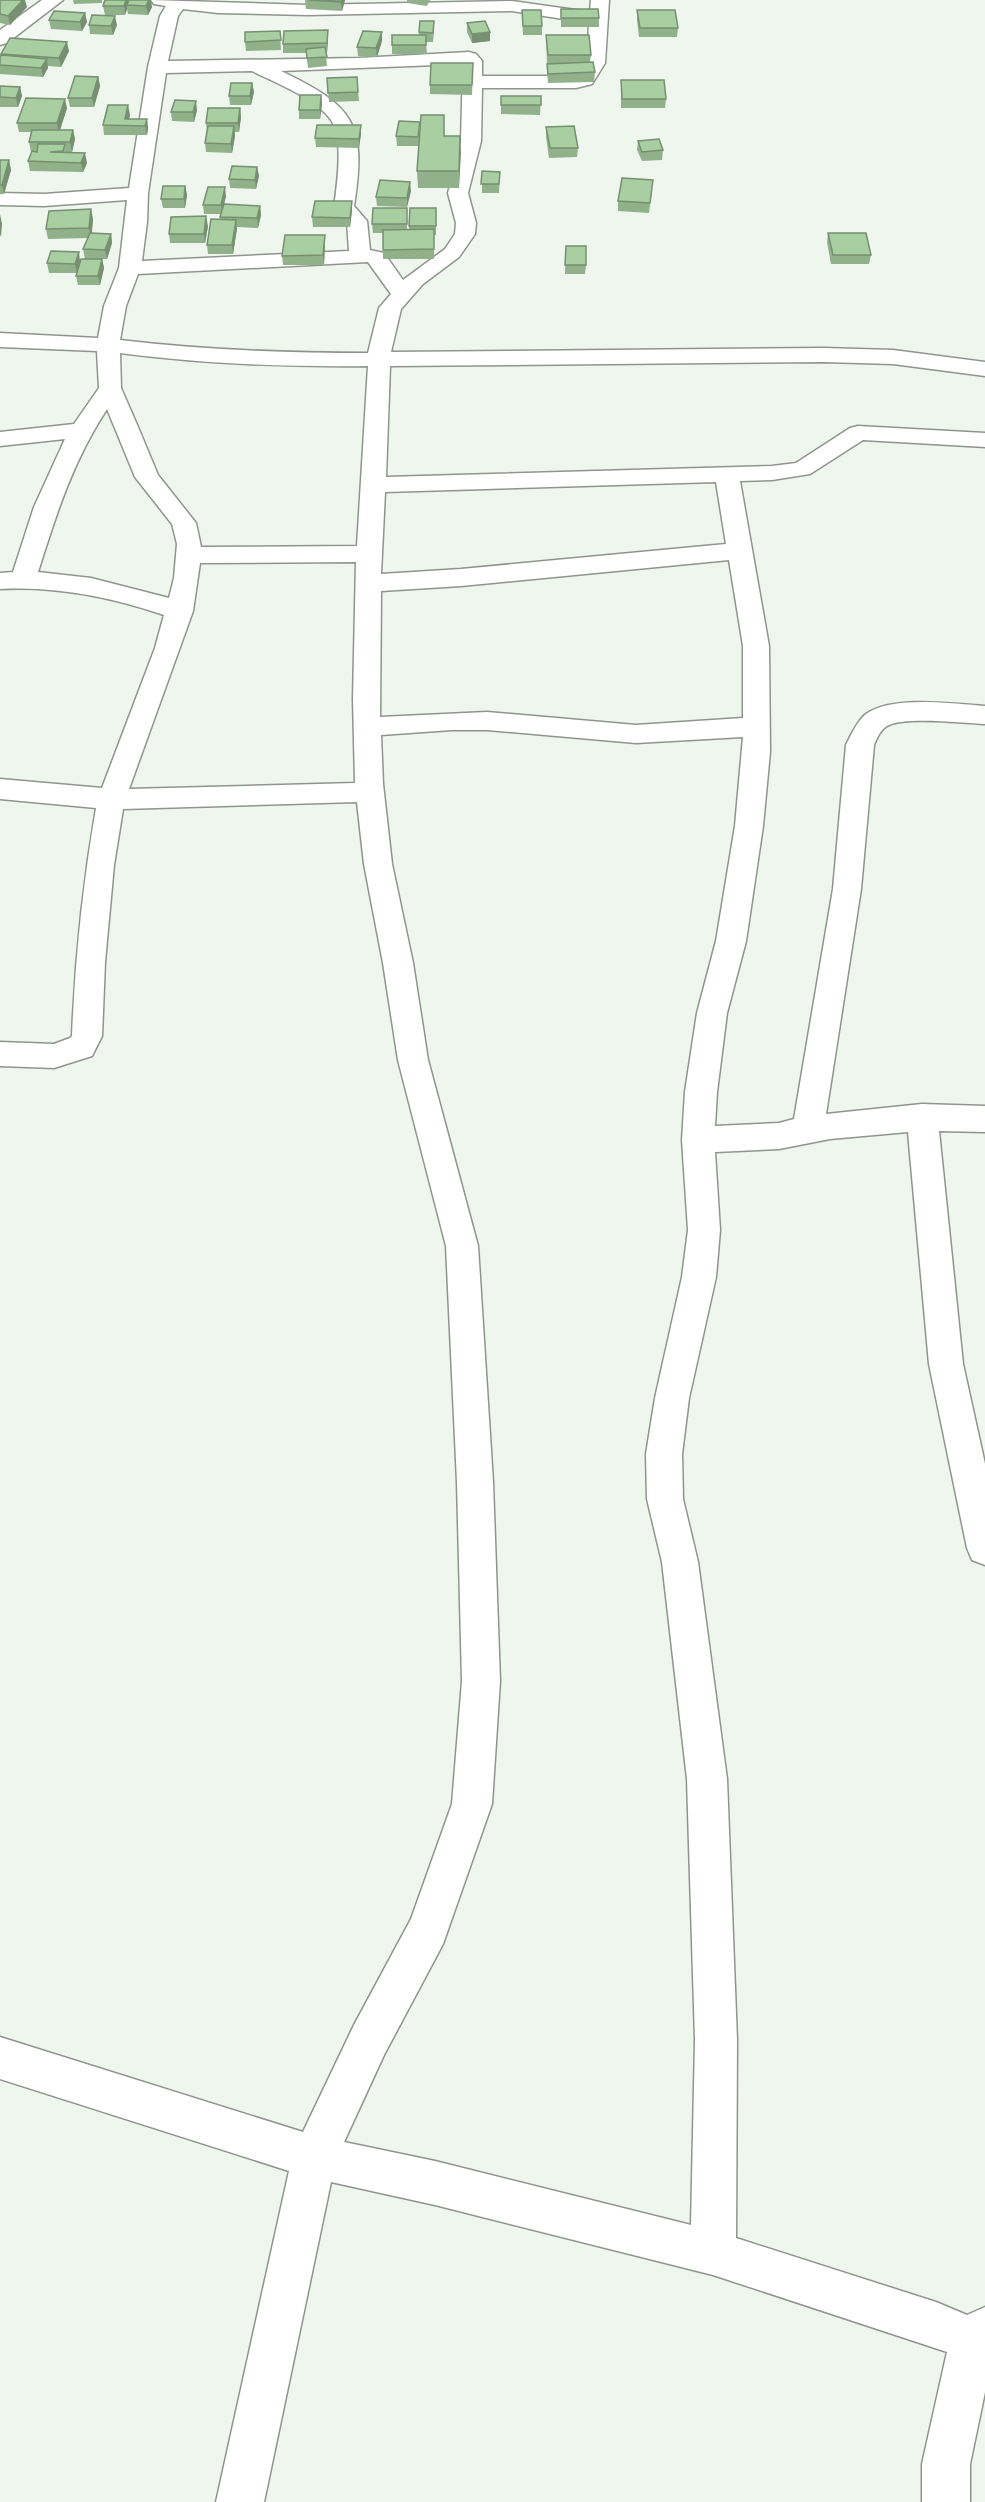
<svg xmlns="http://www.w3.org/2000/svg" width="985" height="2502" font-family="'Nunito Sans',sans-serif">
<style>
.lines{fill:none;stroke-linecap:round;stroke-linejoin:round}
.minor-casing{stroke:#8f958e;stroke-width:3}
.minor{fill:#fff;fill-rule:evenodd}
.wall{fill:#91b18b}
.shaded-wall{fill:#769071}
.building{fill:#a9cea2;stroke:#769071;stroke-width:1.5}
</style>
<rect width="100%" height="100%" fill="#eff6ee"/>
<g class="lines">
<g class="minor-casing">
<g id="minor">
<path d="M 42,0 L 63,0 L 7,43 L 0,45 L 0,30 Z"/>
<path d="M 151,0 L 308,5 L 512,1 L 590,12 L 591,0 L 609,0 L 605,63 L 592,84 L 576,88 L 482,88 L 481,141 L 468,193 L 476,223 L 475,234 L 459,257 L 423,284 L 401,309 L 391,352 L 824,348 L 893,350 L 985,362 L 985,376 L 893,364 L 824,362 L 390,366 L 386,477 L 772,466 L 796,463 L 850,428 L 858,426 L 985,433 L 985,447 L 863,440 L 810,474 L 772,480 L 740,481 L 769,646 L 770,752 L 763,826 L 746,941 L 727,1013 L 717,1092 L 715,1126 L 779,1123 L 794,1119 L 833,889 L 846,745 C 851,735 857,721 866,714 C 893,695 954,704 985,706 L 985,724 C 964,723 903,716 887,726 C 880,730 877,738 874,745 L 861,889 L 826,1114 L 922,1104 L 985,1106 L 985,1132 L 939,1131 L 963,1364 L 985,1464 L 985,1565 L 972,1560 L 967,1548 L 929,1364 L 908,1132 L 830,1139 L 779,1149 L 715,1152 L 720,1230 L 716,1277 L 689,1398 L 682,1454 L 683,1499 L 698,1562 L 727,1779 L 737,2040 L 736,2238 L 936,2302 L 967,2315 L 985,2307 L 985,2392 L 970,2464 L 970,2502 L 922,2502 L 922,2464 L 947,2352 L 713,2275 L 435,2205 L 331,2182 L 264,2502 L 216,2502 L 289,2171 L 0,2079 L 0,2037 L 303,2132 L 354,2025 L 411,1919 L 452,1804 L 462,1681 L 457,1482 L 446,1246 L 398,1060 L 383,963 L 364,864 L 357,802 L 123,809 L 114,865 L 105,962 L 102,1036 L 92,1056 L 54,1068 L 0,1066 L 0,1042 L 54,1044 L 70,1038 L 72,1036 C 75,959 83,883 96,808 L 0,799 L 0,779 L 102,788 L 155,648 L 164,615 C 110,597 57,586 0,589 L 0,573 L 13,572 L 34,507 L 65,439 L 0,446 L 0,432 L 74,424 L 99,388 L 97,351 L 0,347 L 0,333 L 98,338 L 104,306 L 119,268 L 127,200 L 44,206 L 0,205 L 0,193 L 44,194 L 129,188 L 148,67 L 160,16 L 166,6 L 154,4 ZM 183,9 L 218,13 L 308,15 L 512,11 L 589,23 L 587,63 L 576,76 L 482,76 L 482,61 L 476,54 L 469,52 L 359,58 L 168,61 L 178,16 ZM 463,64 L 461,141 L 448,193 L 456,223 L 455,234 L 445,249 L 403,280 L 384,253 L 370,250 L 367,221 L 354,206 C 367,123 354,106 281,71 ZM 252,71 C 274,82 317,99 331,120 C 344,139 337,185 334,207 L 347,222 L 349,251 L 142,261 L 147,222 L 148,193 L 166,73 ZM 368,262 L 391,294 L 379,308 L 368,353 C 284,353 204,350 120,340 L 126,306 L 138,274 ZM 120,353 C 204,364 283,367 368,366 L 357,546 L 201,547 L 196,523 L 158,475 L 138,427 L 121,388 ZM 107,409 L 135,477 L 172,524 L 177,544 L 174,578 L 169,598 L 91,578 L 38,572 C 57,512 72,463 107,409 ZM 716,482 L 726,544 L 461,569 L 381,574 L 385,492 ZM 729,560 L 743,646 L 743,718 L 636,725 L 487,712 L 380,717 L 381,591 L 461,586 ZM 356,562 L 353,699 L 355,783 L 129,789 L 193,611 L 200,563 ZM 452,730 L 487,730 L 636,743 L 743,737 L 735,826 L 716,941 L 697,1013 L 685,1092 L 682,1140 L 688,1230 L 682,1277 L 655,1398 L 646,1454 L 647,1499 L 662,1562 L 687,1779 L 695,2040 L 691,2225 L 435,2161 L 344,2142 L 384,2055 L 443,1944 L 492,1804 L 500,1681 L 493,1482 L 478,1246 L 428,1060 L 413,963 L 392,864 L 383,784 L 381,735 Z"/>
</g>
</g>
<use href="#minor" class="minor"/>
</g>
<g class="wall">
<path d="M 0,0 L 27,7 L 10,25 L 0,23 Z"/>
<path d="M 73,0 L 102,0 L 102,3 L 74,4 Z"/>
<path d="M 105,0 L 152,7 L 148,15 L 128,14 L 127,9 L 125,15 L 105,15 L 103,6 Z"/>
<path d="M 305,0 L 345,0 L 342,11 L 306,9 Z"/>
<path d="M 407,0 L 430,0 L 427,6 L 407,3 Z"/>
<path d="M 561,9 L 599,18 L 599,27 L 561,27 Z"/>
<path d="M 522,10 L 542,26 L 542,35 L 523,35 Z"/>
<path d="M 637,10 L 678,28 L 677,37 L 639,37 L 637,20 Z"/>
<path d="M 85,13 L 87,22 L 82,31 L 51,29 L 49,20 Z"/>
<path d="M 467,23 L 490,41 L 472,43 L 467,32 Z"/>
<path d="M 89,25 L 117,25 L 113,35 L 90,34 Z"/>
<path d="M 328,30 L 328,39 L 327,53 L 326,53 L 327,66 L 308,68 L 306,53 L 283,53 L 283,44 Z"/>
<path d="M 280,31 L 281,50 L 246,51 L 245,42 Z"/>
<path d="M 434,31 L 433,42 L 426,42 L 427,54 L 392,54 L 392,45 L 419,35 L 419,32 Z"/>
<path d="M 546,35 L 591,55 L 590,62 L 595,72 L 594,82 L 548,83 L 547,73 L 547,64 Z"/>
<path d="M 382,41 L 377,57 L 358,56 L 357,47 Z"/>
<path d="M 69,51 L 61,67 L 48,66 L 48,68 L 43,77 L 0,74 L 0,58 L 1,54 Z"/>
<path d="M 473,63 L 472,95 L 430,94 L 430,85 Z"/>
<path d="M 98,77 L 100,86 L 94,107 L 70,107 L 68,98 Z"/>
<path d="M 357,77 L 359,101 L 329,102 L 327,78 Z"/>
<path d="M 621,80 L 666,99 L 665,108 L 621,108 Z"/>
<path d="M 252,83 L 254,92 L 251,105 L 230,105 L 229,96 Z"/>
<path d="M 0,86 L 20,87 L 22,96 L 18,107 L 0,107 Z"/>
<path d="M 321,95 L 322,104 L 320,119 L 299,119 L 299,110 Z"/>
<path d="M 501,96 L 541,96 L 540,115 L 501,114 Z"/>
<path d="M 67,108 L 60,130 L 73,130 L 75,139 L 72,152 L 66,152 L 66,153 L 87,163 L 83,172 L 30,171 L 28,161 L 32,152 L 31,152 L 29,142 L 32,132 L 19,132 L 17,123 Z"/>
<path d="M 240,108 L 241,117 L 239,132 L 235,132 L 235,136 L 232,153 L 206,152 L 205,143 L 207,132 L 206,123 Z"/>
<path d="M 197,110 L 194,122 L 172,121 L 171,112 Z"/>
<path d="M 130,115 L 129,119 L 147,119 L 148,128 L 147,135 L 104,135 L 103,125 Z"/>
<path d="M 546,127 L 578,148 L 577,157 L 549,158 L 546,136 Z"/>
<path d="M 361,134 L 359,148 L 316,147 L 315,138 Z"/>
<path d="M 396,136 L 460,136 L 459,188 L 418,188 L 417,171 L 419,146 L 397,146 Z"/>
<path d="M 638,141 L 663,150 L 662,160 L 642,161 L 637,150 Z"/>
<path d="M 0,160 L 9,160 L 11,170 L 4,194 L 0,194 Z"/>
<path d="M 257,167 L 259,176 L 256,189 L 230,188 L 229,179 Z"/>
<path d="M 482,171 L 500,172 L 499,193 L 482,193 Z"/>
<path d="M 185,186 L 187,195 L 185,208 L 163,208 L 161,199 Z"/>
<path d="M 652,189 L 649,213 L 618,211 L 618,201 Z"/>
<path d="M 411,191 L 407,207 L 377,206 L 376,197 Z"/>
<path d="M 226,196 L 224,204 L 260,206 L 261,215 L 258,228 L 237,227 L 233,254 L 208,254 L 207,245 L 220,219 L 220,214 L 204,214 L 203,205 Z"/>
<path d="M 352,201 L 352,210 L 350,227 L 313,227 L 312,217 Z"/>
<path d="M 407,208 L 407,230 L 409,230 L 409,226 L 436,217 L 436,235 L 434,235 L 434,259 L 383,259 L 383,233 L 373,233 L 372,224 Z"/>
<path d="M 93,219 L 92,233 L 111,234 L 112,243 L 107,259 L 102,259 L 104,268 L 100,285 L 78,285 L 76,276 L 79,267 L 77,273 L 49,273 L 47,263 L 98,259 L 85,259 L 83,249 L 88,238 L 48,239 L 46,229 Z"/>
<path d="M 208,226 L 205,243 L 170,243 L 169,234 Z"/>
<path d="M 828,233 L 871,255 L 869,264 L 831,264 L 827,242 Z"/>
<path d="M 325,235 L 325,244 L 324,265 L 283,265 L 282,256 Z"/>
<path d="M 566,246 L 586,265 L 585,274 L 565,274 Z"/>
</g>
<g class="shaded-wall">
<path d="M 23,0 L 25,0 L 27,7 L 10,25 L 8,16 Z"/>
<path d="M 126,0 L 129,0 L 127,5 L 127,9 L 125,15 L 124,6 Z"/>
<path d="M 149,0 L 151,0 L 152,7 L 148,15 L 146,6 Z"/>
<path d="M 342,0 L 345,0 L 342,11 L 341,2 Z"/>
<path d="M 85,13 L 87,22 L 82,31 L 80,22 Z"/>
<path d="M 115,16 L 117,25 L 113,35 L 111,26 Z"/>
<path d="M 328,30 L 328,39 L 327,53 L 327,43 Z"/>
<path d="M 382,32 L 382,41 L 377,57 L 376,48 Z"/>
<path d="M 490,32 L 490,41 L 472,43 L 472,34 Z"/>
<path d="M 67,42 L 69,51 L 61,67 L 59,58 Z"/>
<path d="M 47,59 L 48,68 L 43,77 L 41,68 Z"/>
<path d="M 98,77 L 100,86 L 94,107 L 92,98 Z"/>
<path d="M 252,83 L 254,92 L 251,105 L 250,96 Z"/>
<path d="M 20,87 L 22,96 L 18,107 L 16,98 Z"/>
<path d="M 321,95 L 322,104 L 320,119 L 320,110 Z"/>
<path d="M 65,99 L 67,108 L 59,133 L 57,123 Z"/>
<path d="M 196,101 L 197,110 L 194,122 L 193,112 Z"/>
<path d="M 128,105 L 130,115 L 127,126 L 125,119 Z"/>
<path d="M 240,108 L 241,117 L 239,132 L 238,123 Z"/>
<path d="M 147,119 L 148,128 L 147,135 L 145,126 Z"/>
<path d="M 361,125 L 361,134 L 359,148 L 359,139 Z"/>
<path d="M 234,126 L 235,136 L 232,153 L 231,144 Z"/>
<path d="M 73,130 L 75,139 L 72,152 L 70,142 Z"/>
<path d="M 460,136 L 461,153 L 459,188 L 459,171 Z"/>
<path d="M 85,153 L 87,163 L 83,172 L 81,163 Z"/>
<path d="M 9,160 L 11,170 L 4,194 L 2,185 Z"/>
<path d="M 257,167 L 259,176 L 256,189 L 255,180 Z"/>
<path d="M 410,182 L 411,191 L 407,207 L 407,198 Z"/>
<path d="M 185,186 L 187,195 L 185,208 L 184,199 Z"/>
<path d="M 225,187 L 226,196 L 222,214 L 221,205 Z"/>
<path d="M 352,201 L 352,210 L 350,227 L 350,218 Z"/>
<path d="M 260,206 L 261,215 L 258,228 L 257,218 Z"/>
<path d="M 91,209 L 93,219 L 91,237 L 89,228 Z"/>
<path d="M 0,214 L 2,224 L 1,237 L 0,234 Z"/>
<path d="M 206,216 L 208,226 L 205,243 L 204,234 Z"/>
<path d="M 236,220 L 237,229 L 233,254 L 232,245 Z"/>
<path d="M 111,234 L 112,243 L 107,259 L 105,250 Z"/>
<path d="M 325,235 L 325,244 L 324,265 L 323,255 Z"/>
<path d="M 79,252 L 80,261 L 77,273 L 75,264 Z"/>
<path d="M 102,259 L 104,268 L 100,285 L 98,276 Z"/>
</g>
<g class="building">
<path d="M 0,0 L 23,0 L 8,16 L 0,14 Z"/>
<path d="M 105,0 L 126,0 L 124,6 L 103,6 Z"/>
<path d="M 129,0 L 149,0 L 146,6 L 127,5 Z"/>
<path d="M 309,0 L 342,0 L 341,2 Z"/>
<path d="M 561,9 L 598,9 L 599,18 L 561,18 Z"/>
<path d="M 522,10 L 541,10 L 542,26 L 523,26 Z"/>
<path d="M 637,10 L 675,10 L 678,28 L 640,28 Z"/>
<path d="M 54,11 L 85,13 L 80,22 L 49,20 Z"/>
<path d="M 92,15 L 115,16 L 111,26 L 89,25 Z"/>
<path d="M 420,21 L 434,21 L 433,33 L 419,32 Z"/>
<path d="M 485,21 L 490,32 L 472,34 L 467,23 Z"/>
<path d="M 328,30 L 327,43 L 283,44 L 284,31 Z"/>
<path d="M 280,31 L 281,40 L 245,42 L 245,32 Z"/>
<path d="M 363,31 L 382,32 L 376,48 L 357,47 Z"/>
<rect x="392" y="35" width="34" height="10"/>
<path d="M 546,35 L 589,35 L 591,55 L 548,55 Z"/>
<path d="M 10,38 L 67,42 L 59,58 L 1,54 Z"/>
<path d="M 325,47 L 327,57 L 307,58 L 306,49 Z"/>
<path d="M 1,55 L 47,59 L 41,68 L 0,65 L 0,58 Z"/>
<path d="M 593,62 L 595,72 L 548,74 L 547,64 Z"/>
<path d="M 431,63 L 473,63 L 472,85 L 430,85 Z"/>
<path d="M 75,76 L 98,77 L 92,98 L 68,98 Z"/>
<path d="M 357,77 L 358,92 L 328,93 L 327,78 Z"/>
<path d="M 621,80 L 664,80 L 666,99 L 622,99 Z"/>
<path d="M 231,83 L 252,83 L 250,96 L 229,96 Z"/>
<path d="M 0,86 L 20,87 L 16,98 L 0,97 Z"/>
<path d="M 300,95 L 321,95 L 320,110 L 299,110 Z"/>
<rect x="501" y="96" width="40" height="9"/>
<path d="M 26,98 L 65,99 L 57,123 L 17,123 Z"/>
<path d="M 175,100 L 196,101 L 193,112 L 171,112 Z"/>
<path d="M 108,105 L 128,105 L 125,119 L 147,119 L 145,126 L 103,125 Z"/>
<path d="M 208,108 L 240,108 L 238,123 L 206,123 Z"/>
<path d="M 421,115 L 444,115 L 444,136 L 460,136 L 459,171 L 417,171 Z"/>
<path d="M 399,121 L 420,122 L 418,137 L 396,136 Z"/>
<path d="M 317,125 L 361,125 L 359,139 L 315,138 Z"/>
<path d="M 208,126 L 234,126 L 231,144 L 205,143 Z"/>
<path d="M 574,126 L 578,148 L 550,148 L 546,127 Z"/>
<path d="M 32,130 L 73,130 L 70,142 L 29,142 Z"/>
<path d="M 659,139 L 663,150 L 642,152 L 638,141 Z"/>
<path d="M 38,144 L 65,144 L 63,151 L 50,152 L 85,153 L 81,163 L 28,161 L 32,151 L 37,152 Z"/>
<path d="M 0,160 L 9,160 L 2,185 L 0,185 Z"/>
<path d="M 232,166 L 257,167 L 255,180 L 229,179 Z"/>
<path d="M 482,171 L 500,172 L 499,184 L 481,184 Z"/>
<path d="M 622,178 L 653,180 L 650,203 L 618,201 Z"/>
<path d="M 380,180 L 410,182 L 407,198 L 376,197 Z"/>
<path d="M 163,186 L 185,186 L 184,199 L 161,199 Z"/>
<path d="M 208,187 L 225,187 L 221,205 L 203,205 Z"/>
<path d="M 315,201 L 352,201 L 350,218 L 312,217 Z"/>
<path d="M 224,204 L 260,206 L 257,218 L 220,217 Z"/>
<path d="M 373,208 L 407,208 L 407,224 L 372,224 Z"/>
<path d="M 410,208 L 436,208 L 436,226 L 409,226 Z"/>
<path d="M 91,209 L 89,228 L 46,229 L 49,211 Z"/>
<path d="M 206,216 L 204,234 L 169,234 L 171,217 Z"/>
<path d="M 211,219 L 236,220 L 232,245 L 207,245 Z"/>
<path d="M 434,229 L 434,249 L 383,250 L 383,230 Z"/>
<path d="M 90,233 L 111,234 L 105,250 L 83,249 Z"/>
<path d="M 828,233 L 866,233 L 871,255 L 833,255 Z"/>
<path d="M 285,235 L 325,235 L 323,255 L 282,256 Z"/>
<path d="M 566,246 L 586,246 L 586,265 L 565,265 Z"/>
<path d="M 51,251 L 79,252 L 75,264 L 47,263 Z"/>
<path d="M 81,259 L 102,259 L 98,276 L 76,276 Z"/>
</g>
</svg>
